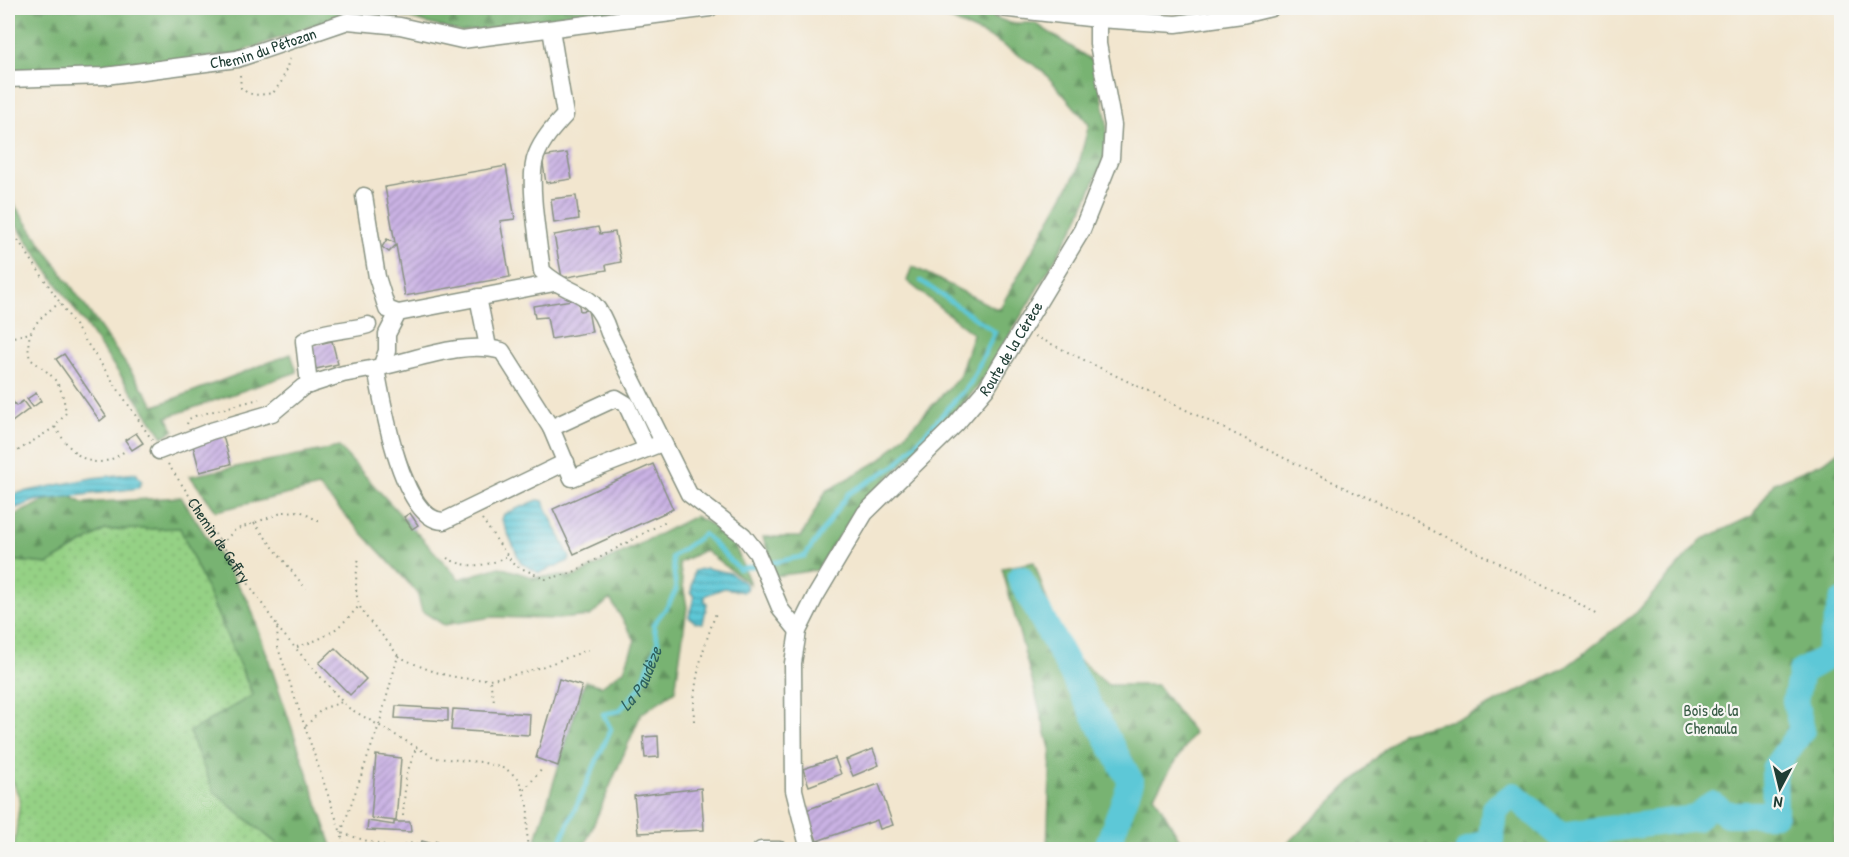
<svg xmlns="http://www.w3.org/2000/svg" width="1849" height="857" font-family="'Patrick Hand',sans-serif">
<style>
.grass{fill:url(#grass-dots);stroke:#5a875c;stroke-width:1.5}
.forest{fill:url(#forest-firs);stroke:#4c7853;stroke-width:1.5}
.water{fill:url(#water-rules);stroke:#3e8286;stroke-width:1.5}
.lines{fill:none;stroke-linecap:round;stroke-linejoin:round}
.stream{stroke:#5dc8d7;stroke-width:4.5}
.river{stroke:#5dc8d7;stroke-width:26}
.building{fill:url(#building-hatch)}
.minor-casing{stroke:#889282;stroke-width:19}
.path{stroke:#889282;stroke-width:2;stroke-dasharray:1.5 4.5;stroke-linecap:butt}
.minor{stroke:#fff;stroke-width:16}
.labels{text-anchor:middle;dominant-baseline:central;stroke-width:4.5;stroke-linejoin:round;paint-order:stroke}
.street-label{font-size:16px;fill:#1f3d34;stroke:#f6f6f2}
.park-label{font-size:16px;fill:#375b44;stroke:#f6f6f2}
.water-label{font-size:18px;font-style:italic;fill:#2e605d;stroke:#f6f6f2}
</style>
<defs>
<pattern id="grass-dots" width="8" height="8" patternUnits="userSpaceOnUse" patternTransform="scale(1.5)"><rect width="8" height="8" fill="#95d185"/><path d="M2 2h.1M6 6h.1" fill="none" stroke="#80b473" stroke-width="1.8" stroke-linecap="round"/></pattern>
<pattern id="forest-firs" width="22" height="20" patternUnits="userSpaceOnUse" patternTransform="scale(1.5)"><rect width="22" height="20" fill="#78b372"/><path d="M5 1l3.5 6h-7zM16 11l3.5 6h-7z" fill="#62935e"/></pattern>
<pattern id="water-rules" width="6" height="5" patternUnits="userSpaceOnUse" patternTransform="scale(1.5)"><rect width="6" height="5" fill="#5dc8d7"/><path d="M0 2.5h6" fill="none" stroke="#4ca4af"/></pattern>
<pattern id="building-hatch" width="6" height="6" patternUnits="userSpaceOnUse" patternTransform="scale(1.5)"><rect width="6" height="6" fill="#cab2e4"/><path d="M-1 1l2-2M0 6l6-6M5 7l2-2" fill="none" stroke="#a392ba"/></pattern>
</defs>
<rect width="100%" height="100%" fill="#f6f6f2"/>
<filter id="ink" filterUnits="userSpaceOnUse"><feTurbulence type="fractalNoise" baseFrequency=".0167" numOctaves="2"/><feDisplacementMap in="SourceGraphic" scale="12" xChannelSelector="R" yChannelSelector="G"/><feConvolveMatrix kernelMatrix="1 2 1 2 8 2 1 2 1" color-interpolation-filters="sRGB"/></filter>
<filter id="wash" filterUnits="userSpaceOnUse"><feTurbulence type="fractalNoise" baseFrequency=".008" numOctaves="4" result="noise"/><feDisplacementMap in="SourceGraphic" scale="24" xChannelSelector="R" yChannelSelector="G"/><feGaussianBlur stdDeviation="1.35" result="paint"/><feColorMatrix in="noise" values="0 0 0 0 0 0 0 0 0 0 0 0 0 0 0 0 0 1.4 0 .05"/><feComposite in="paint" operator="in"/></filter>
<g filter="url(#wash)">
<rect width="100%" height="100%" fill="#f2e6cf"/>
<path class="grass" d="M 180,528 L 253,696 L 190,732 L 214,792 L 283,849 L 14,849 L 20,799 L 8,770 L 8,560 L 48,564 L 105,530 Z"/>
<g class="forest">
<path d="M 8,8 L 643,8 L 461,32 L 401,17 L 349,12 L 236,54 L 105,68 L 8,73 Z"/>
<path d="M 925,8 L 969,8 L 1010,23 L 1035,23 L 1096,63 L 1107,123 L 1106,154 L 1076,224 L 981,383 L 952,416 L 860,505 L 817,570 L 775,576 L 763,537 L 801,537 L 826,491 L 882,459 L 959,377 L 973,334 L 907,281 L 912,266 L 999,310 L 1077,171 L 1089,124 L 1042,70 L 995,40 Z"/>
<path d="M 8,196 L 155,406 L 291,354 L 297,372 L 167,417 L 174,430 L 163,437 L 8,213 Z"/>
<path d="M 339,447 L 459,579 L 500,567 L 532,577 L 576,576 L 695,516 L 731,535 L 750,584 L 704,550 L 679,563 L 687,607 L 675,691 L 641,714 L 583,849 L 544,849 L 536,839 L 585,681 L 601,686 L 624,670 L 635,640 L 610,599 L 590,616 L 557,619 L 492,617 L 444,625 L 422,611 L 417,592 L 319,487 L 216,511 L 190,476 Z"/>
<path d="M 1841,449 L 1842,738 L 1833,849 L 1282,849 L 1403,732 L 1467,717 L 1566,667 L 1637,612 L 1701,540 L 1752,516 L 1774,483 L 1824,462 Z"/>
<path d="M 64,492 L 82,503 L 181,497 L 249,602 L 333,849 L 283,849 L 214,792 L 189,732 L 253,695 L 180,528 L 105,530 L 48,564 L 8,560 L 8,518 Z"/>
<path d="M 1034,562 L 1062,645 L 1108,685 L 1157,685 L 1194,733 L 1154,795 L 1181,842 L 1189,849 L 1047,849 L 1051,752 L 1002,568 Z"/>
</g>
<g class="water">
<path d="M 136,473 L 142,482 L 138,488 L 35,501 L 8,511 L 8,495 L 92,478 Z"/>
<path d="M 538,500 L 543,501 L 570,558 L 569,561 L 539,573 L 521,563 L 502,520 L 504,514 Z"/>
<path d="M 706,568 L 730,573 L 746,584 L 747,589 L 743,592 L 724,588 L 706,595 L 704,600 L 707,604 L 703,623 L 695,622 L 689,617 L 694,597 L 691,592 L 694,571 Z"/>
</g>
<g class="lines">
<g class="stream">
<path d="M 766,564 L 805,556 L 848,494 L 896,465 L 970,384 L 995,332 L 921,281"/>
<path id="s1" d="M 554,850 L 561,840 L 611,729 L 603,714 L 619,711 L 640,687 L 658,642 L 653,625 L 669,604 L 676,590 L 672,557 L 704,534 L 739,569 L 758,565"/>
</g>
<g class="river">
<path d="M 1020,578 L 1131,782 L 1106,850"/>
<path d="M 1468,850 L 1491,840 L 1494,809 L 1514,795 L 1560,835 L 1696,818 L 1712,804 L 1727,814 L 1775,814 L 1774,769 L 1802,730 L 1795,701 L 1801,672 L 1827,657 L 1842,602"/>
</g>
</g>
<g id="blocks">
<g class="building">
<path d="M 567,153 L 572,179 L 546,183 L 542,157 Z"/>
<path d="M 506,166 L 515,219 L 500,221 L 510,277 L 405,296 L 396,245 L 389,252 L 382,247 L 387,239 L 395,243 L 385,187 Z"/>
<path d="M 576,196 L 579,219 L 554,223 L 551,199 Z"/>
<path d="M 598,227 L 600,234 L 615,232 L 621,262 L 606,265 L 607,270 L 562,278 L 554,235 Z"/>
<path d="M 578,299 L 580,311 L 588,310 L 592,332 L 551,339 L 547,317 L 535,318 L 533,306 Z"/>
<path d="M 332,341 L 338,364 L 316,369 L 310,346 Z"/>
<path d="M 64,354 L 106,416 L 100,421 L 56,359 Z"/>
<path d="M 36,393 L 41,401 L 33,407 L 27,399 Z"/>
<path d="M 8,395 L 16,406 L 23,401 L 29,409 L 8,425 Z"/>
<path d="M 136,433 L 143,443 L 132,450 L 125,440 Z"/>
<path d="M 222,433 L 231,464 L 200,472 L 192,442 Z"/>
<path d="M 653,464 L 673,509 L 574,554 L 553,509 Z"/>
<path d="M 410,513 L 418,525 L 412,529 L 404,517 Z"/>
<path d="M 335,648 L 366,679 L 350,695 L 319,663 Z"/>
<path d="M 559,679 L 582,686 L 558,766 L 536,758 Z"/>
<path d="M 396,706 L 448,709 L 448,721 L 395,718 Z"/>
<path d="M 453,709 L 530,714 L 529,735 L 451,730 Z"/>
<path d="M 658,736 L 659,757 L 645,758 L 643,737 Z"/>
<path d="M 873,749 L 879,765 L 853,776 L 846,760 Z"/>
<path d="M 376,755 L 401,758 L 396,821 L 371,818 Z"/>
<path d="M 835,758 L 841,774 L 809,786 L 803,769 Z"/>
<path d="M 879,784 L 893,825 L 880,829 L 877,820 L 817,841 L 806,810 Z"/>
<path d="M 701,788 L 704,830 L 638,833 L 634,796 Z"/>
<path d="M 368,821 L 394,825 L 394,822 L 410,822 L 411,832 L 367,830 Z"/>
<path d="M 422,841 L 433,844 L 436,841 L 448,844 L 447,849 L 419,849 Z"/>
</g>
</g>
</g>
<g filter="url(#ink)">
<use href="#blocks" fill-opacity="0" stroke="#889282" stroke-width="1.5"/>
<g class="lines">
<g class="minor-casing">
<g id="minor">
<path d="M 1000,8 L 1098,19 L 1176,24 L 1242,15 L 1271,8"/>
<path d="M 551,29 L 565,115 C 553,128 542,140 536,156 C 527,178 539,246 542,271 C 571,299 594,286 609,333 L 689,494 L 743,535 L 757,553 L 781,610 L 798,631"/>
<path id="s3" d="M 8,79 L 105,76 L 237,59 L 348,21 L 400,26 L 462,40 L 710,8"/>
<path d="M 364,196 L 377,277 L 387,309 L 398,313"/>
<path d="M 478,297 L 488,347"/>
<path d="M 381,367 C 418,359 465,340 502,351 L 551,428"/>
<path d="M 376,368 C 382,401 402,522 444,521 L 566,462"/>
<path d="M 309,385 L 304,341 C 321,330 348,331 368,325"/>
<path d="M 646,447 L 626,404 L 616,398 L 551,428 L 572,478 L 662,443"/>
<path d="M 159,451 L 211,431 L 272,413 L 303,387 L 343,374 L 381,367 L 387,351 L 387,334 L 398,313 L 554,283"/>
<path d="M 761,850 L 780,850"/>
<path id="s4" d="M 809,850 L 794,790 L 793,663 L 798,631 L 815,597 L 865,513 L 956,424 L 986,389 L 1082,230 L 1111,158 L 1113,125 L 1098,44 L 1098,19"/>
</g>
</g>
<g class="path">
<path d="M 240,75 L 241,88 C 251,97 260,95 273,93 L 282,81 L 290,58"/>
<path d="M 8,225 L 152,440"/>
<path d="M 8,336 L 13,337 L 30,333"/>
<path d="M 1035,336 L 1566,596 L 1597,615"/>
<path d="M 187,424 L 189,419 L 195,416 L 259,399"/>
<path d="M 55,427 C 73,456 94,476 126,450"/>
<path d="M 8,457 L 55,427 L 66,413 C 62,382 54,376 30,359 C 23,331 39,317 60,303"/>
<path id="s2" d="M 168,464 L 277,626 L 278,648 L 341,833 L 397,850"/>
<path d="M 482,519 L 514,565 L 546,579 L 572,573 L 666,521"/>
<path d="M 254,523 L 306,589"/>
<path d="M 221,544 L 235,530 L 284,512 L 300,511 L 322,523"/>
<path d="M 447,558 C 466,569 488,567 507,556"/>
<path d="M 277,627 L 347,707 L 435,758 L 481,762 L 506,769 L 518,778 L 528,805 L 527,850"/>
<path d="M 297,647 C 326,638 337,631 358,607"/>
<path d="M 398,656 C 476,696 511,678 588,650"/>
<path d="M 490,681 L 494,701"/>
<path d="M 694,721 C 692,682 703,649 716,613"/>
<path d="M 306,726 L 322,709 L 342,702"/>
<path d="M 524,790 L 543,768"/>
<path d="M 403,816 L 406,776 L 416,748"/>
<path d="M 345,850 L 341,833 L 379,725 L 398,656 C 369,612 348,619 359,557"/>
<path d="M 401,850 L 406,844 L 415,843 L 463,850"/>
</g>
<use href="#minor" class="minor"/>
</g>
</g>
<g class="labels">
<g class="street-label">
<text stroke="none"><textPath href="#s3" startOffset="258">Chemin du Pétozan</textPath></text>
<text stroke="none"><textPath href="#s4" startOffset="578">Route de la Cérèce</textPath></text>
<text stroke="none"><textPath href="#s2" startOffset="92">Chemin de Geffry</textPath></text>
</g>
<g class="park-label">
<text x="1711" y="710">Bois de la<tspan x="1711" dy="18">Chenaula</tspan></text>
</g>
<g class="water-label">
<text stroke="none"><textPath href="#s1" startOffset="207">La Paudèze</textPath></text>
</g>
</g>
<rect width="1849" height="857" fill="none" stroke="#f6f6f2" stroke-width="30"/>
<g transform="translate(1780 788) rotate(187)" stroke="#f6f6f2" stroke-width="4.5" paint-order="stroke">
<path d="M0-4.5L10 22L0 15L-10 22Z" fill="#1f3d34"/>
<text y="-9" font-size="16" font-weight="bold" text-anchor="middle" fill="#1f3d34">N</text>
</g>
</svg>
